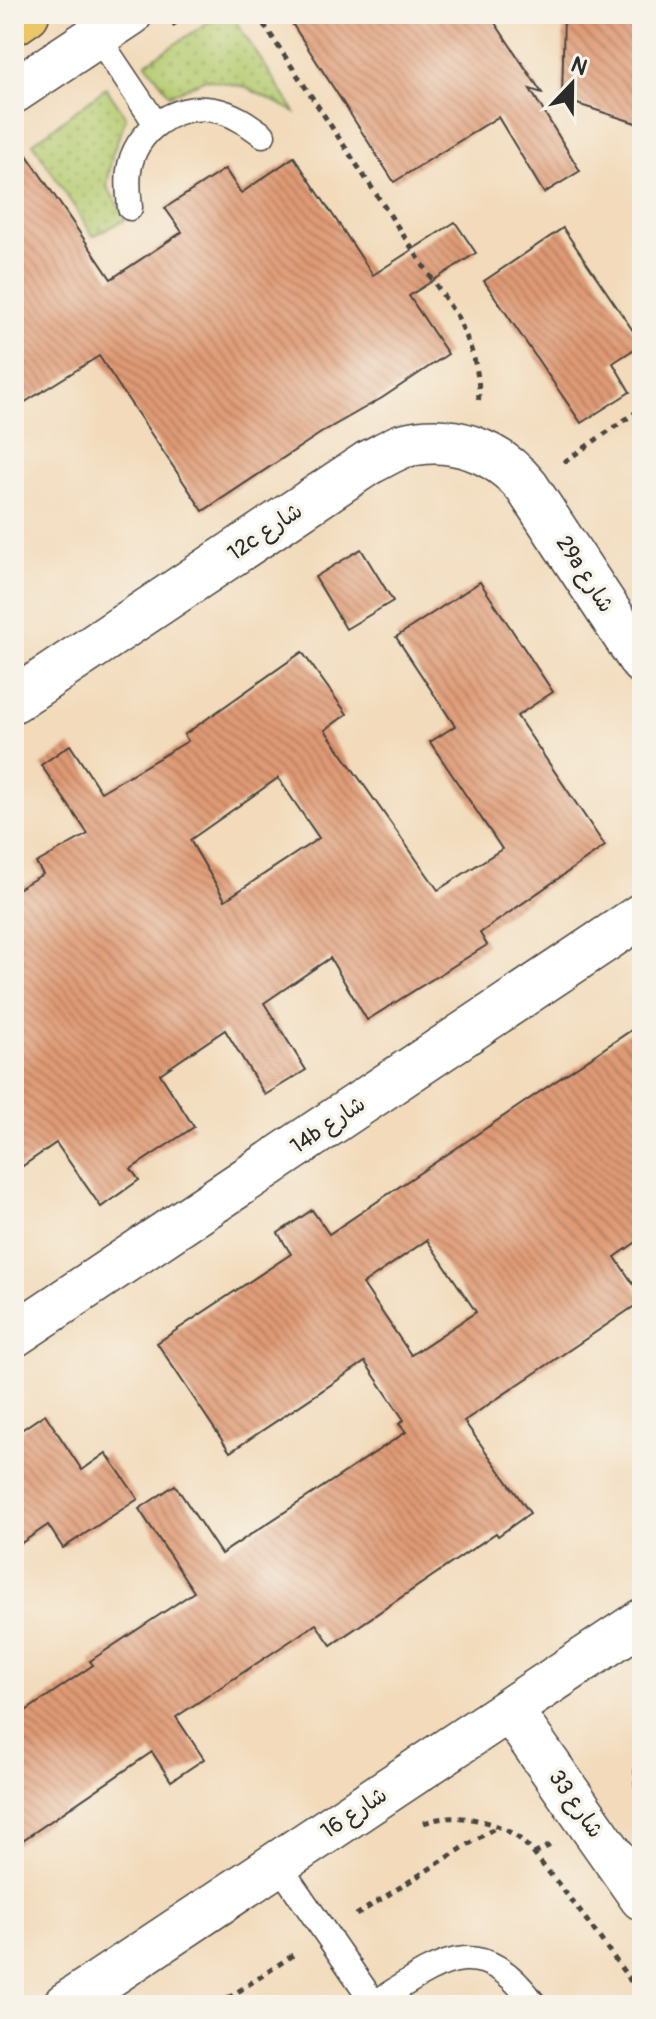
<svg xmlns="http://www.w3.org/2000/svg" width="656" height="2019" font-family="Pangolin,'Playpen Sans Arabic',sans-serif">
<style>
.grass{fill:url(#grass-dots);stroke:#707a4c;stroke-width:2}
.building{fill:url(#building-back-hatch);fill-rule:evenodd}
.lines{fill:none;stroke-linecap:round;stroke-linejoin:round}
.lane-casing{stroke:#494540;stroke-width:27}
.street-casing{stroke:#494540;stroke-width:47}
.primary-casing{stroke:#494540;stroke-width:47}
.path{stroke:#494540;stroke-width:5;stroke-dasharray:6 6;stroke-linecap:butt}
.lane{stroke:#fff;stroke-width:24}
.street{stroke:#fff;stroke-width:44}
.primary{stroke:#ecc669;stroke-width:44}
.labels{text-anchor:middle;dominant-baseline:central;stroke-width:7;stroke-linejoin:round;paint-order:stroke}
.street-label{font-size:22px;fill:#2b2b2b;stroke:#f7f3e8}
</style>
<defs>
<pattern id="grass-dots" width="8" height="8" patternUnits="userSpaceOnUse" patternTransform="scale(2)"><rect width="8" height="8" fill="#b4ca6e"/><path d="M2 2h.1M6 6h.1" fill="none" stroke="#93a45b" stroke-width="1.8" stroke-linecap="round"/></pattern>
<pattern id="building-back-hatch" width="6" height="6" patternUnits="userSpaceOnUse" patternTransform="scale(2)"><rect width="6" height="6" fill="#df9a75"/><path d="M-1 5l2 2M0 0l6 6M5-1l2 2" fill="none" stroke="#b57e60"/></pattern>
</defs>
<rect width="100%" height="100%" fill="#f7f3e8"/>
<filter id="ink" filterUnits="userSpaceOnUse"><feTurbulence type="fractalNoise" baseFrequency=".0125" numOctaves="2"/><feDisplacementMap in="SourceGraphic" scale="16" xChannelSelector="R" yChannelSelector="G"/><feConvolveMatrix kernelMatrix="1 2 1 2 8 2 1 2 1" color-interpolation-filters="sRGB"/></filter>
<filter id="wash" filterUnits="userSpaceOnUse"><feTurbulence type="fractalNoise" baseFrequency=".006" numOctaves="4" result="noise"/><feDisplacementMap in="SourceGraphic" scale="32" xChannelSelector="R" yChannelSelector="G"/><feGaussianBlur stdDeviation="1.8" result="paint"/><feColorMatrix in="noise" values="0 0 0 0 0 0 0 0 0 0 0 0 0 0 0 0 0 1.4 0 .05"/><feComposite in="paint" operator="in"/></filter>
<g filter="url(#wash)">
<rect width="100%" height="100%" fill="#f2daba"/>
<g class="grass">
<path d="M 221,14 L 231,14 L 295,112 L 245,87 L 206,79 L 170,95 L 146,63 Z"/>
<path d="M 106,88 L 126,117 L 112,155 L 107,187 L 127,219 L 93,236 L 33,143 Z"/>
</g>
<g id="blocks">
<g class="building">
<path d="M 286,14 L 489,14 L 542,93 L 530,89 L 580,171 L 544,193 L 498,117 L 394,182 Z"/>
<path d="M 564,14 L 642,14 L 642,125 L 562,99 Z"/>
<path d="M 14,136 L 111,279 L 182,232 L 165,208 L 225,169 L 241,193 L 294,157 L 373,275 L 455,222 L 476,253 L 409,296 L 448,354 L 382,398 L 324,431 L 203,511 L 99,356 L 14,409 Z"/>
<path d="M 563,228 L 642,344 L 613,363 L 630,392 L 581,423 L 484,281 Z"/>
<path d="M 361,549 L 393,601 L 346,629 L 315,577 Z"/>
<path d="M 480,582 L 553,692 L 517,716 L 605,846 L 480,933 L 487,945 L 367,1020 L 330,958 L 264,1003 L 306,1070 L 265,1095 L 225,1030 L 160,1074 L 194,1127 L 131,1169 L 139,1180 L 101,1207 L 56,1143 L 14,1172 L 14,891 L 43,874 L 36,863 L 88,834 L 41,765 L 70,745 L 101,792 L 188,741 L 184,735 L 302,652 L 347,714 L 325,730 L 438,890 L 502,849 L 430,742 L 455,726 L 396,637 ZM 278,778 L 319,838 L 225,900 L 190,840 Z"/>
<path d="M 642,1023 L 642,1238 L 615,1257 L 642,1297 L 642,1301 L 464,1421 L 530,1513 L 498,1536 L 496,1533 L 331,1645 L 316,1624 L 176,1717 L 204,1759 L 171,1781 L 152,1752 L 14,1846 L 14,1719 L 93,1665 L 90,1661 L 194,1592 L 139,1509 L 175,1485 L 221,1554 L 406,1432 L 399,1424 L 404,1420 L 365,1362 L 230,1452 L 157,1343 L 291,1254 L 278,1233 L 312,1210 L 329,1234 ZM 427,1240 L 476,1312 L 411,1355 L 363,1284 Z"/>
<path d="M 45,1414 L 82,1470 L 106,1453 L 138,1499 L 63,1548 L 48,1525 L 14,1548 L 14,1435 Z"/>
</g>
</g>
</g>
<g filter="url(#ink)">
<use href="#blocks" fill-opacity="0" stroke="#494540" stroke-width="2"/>
<g class="lines">
<g class="lane-casing">
<g id="lane">
<path d="M 97,36 L 156,124"/>
<path d="M 130,208 C 129,196 127,183 129,171 C 134,132 175,102 214,110 C 233,113 248,124 263,135"/>
<path d="M 278,1864 L 374,2003"/>
<path d="M 372,2005 C 437,1964 478,1926 535,2005"/>
</g>
</g>
<g class="street-casing">
<g id="street">
<path d="M 14,91 L 130,14"/>
<path d="M 14,700 L 368,463 C 379,458 391,450 402,446 C 450,433 497,450 527,487 L 642,662"/>
<path d="M 14,1335 L 642,915"/>
<path d="M 510,1710 L 642,1898"/>
<path d="M 65,2005 L 642,1621"/>
</g>
</g>
<g class="primary-casing">
<path id="primary" d="M 14,23 L 27,14"/>
</g>
<g class="path">
<path d="M 257,14 L 458,318 C 471,346 482,374 478,405"/>
<path d="M 172,25 L 188,14"/>
<path d="M 564,462 L 642,408"/>
<path d="M 642,1746 C 634,1760 633,1792 642,1805"/>
<path d="M 424,1823 C 452,1812 488,1819 513,1834 C 527,1843 536,1857 546,1869 C 581,1910 611,1954 642,1997"/>
<path d="M 534,1854 L 552,1844"/>
<path d="M 356,1915 L 496,1827"/>
<path d="M 218,2005 L 296,1953"/>
</g>
<use href="#lane" class="lane"/>
<use href="#street" class="street"/>
<use href="#primary" class="primary"/>
</g>
</g>
<g class="labels">
<g class="street-label">
<text transform="translate(265 532) rotate(-34)">12c شارع</text>
<text transform="translate(585 574) rotate(57)">29a شارع</text>
<text transform="translate(328 1125) rotate(-34)">14b شارع</text>
<text transform="translate(576 1804) rotate(55)">شارع 33</text>
<text transform="translate(354 1813) rotate(-34)">شارع 16</text>
</g>
</g>
<rect width="656" height="2019" fill="none" stroke="#f7f3e8" stroke-width="48"/>
<g transform="translate(572 84) rotate(22)" stroke="#f7f3e8" stroke-width="6" paint-order="stroke">
<path d="M0-6L14 30L0 20L-14 30Z" fill="#2b2b2b"/>
<text y="-12" font-size="22" font-weight="bold" text-anchor="middle" fill="#2b2b2b">N</text>
</g>
</svg>
